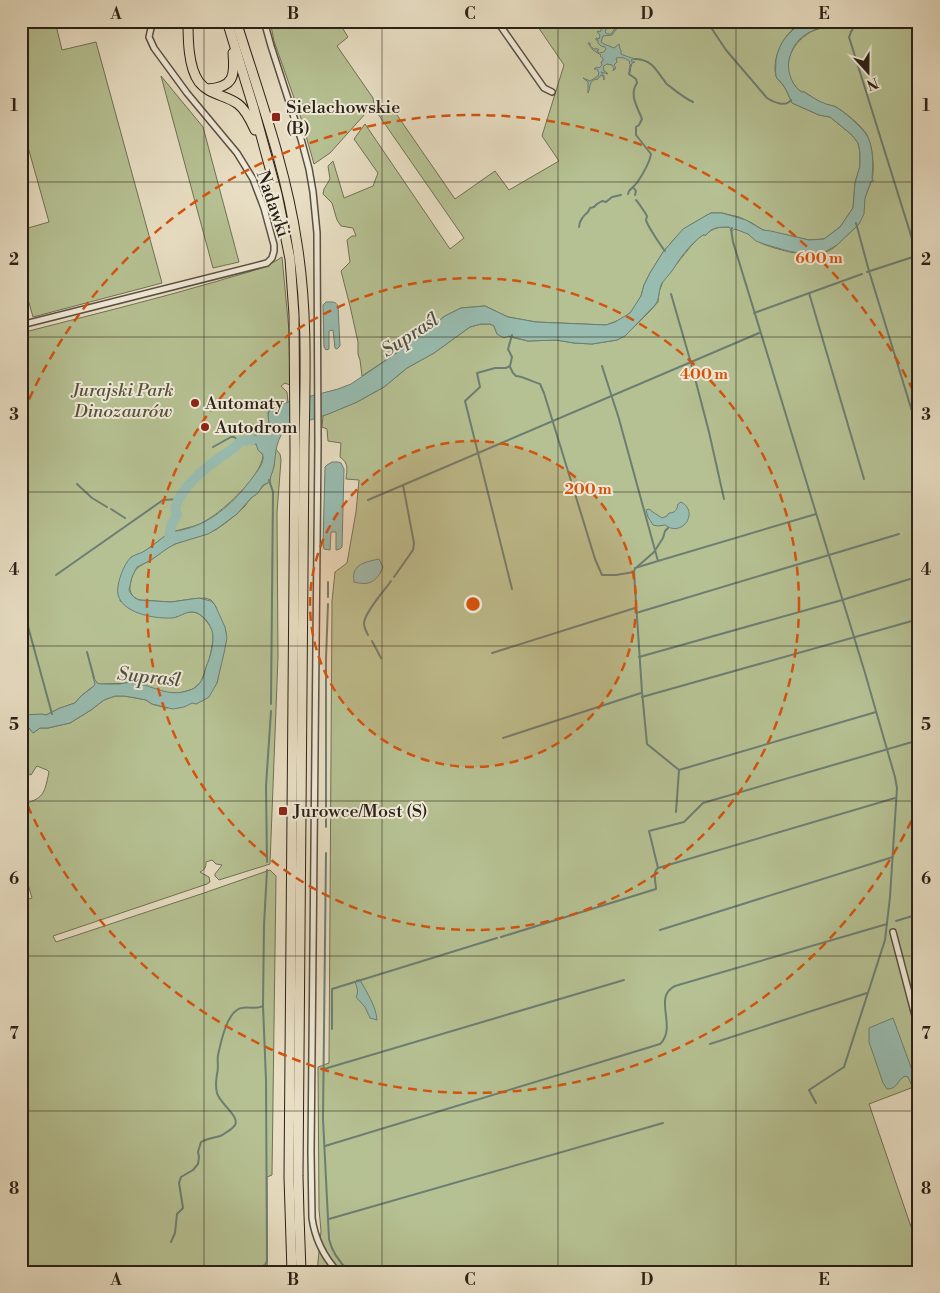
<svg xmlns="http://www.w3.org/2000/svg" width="940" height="1293" font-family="'Libre Bodoni',serif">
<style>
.green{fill:#b6c193;stroke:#707155}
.water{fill:#98bcb0;stroke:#6c7e73}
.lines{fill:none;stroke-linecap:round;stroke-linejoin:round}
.stream{stroke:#6c7e73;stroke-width:2}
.river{stroke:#98bcb0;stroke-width:10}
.minor-casing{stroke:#5a5042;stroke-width:8}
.trunk-casing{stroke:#2a2117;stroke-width:11}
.minor{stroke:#f0ead8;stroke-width:5}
.trunk{stroke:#e8dec3;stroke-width:9}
.grid{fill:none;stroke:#2a2117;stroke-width:1;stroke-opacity:0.55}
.ring{fill:none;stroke:#d5530d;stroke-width:2.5;stroke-dasharray:9 6}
.poi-dot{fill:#8f2418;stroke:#f0ead8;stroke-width:2}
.labels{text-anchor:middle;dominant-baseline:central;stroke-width:4;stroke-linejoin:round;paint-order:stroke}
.poi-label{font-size:18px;fill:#2a2117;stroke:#f0ead8;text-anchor:start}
.street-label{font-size:18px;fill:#2a2117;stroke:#f0ead8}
.park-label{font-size:18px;font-style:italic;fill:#54513c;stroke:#f0ead8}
.water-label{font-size:19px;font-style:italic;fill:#4b5045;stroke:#f0ead8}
.centre{fill:#d5530d;stroke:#f0ead8;stroke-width:2.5}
.ring-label{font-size:15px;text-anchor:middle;font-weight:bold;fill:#d5530d;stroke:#f0ead8;stroke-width:4;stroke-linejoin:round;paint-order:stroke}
.neatline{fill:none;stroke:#2a2117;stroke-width:2}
.grid-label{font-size:16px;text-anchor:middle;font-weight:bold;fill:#2a2117}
</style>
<rect width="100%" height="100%" fill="#e8dec3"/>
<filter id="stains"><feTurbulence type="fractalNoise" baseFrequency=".004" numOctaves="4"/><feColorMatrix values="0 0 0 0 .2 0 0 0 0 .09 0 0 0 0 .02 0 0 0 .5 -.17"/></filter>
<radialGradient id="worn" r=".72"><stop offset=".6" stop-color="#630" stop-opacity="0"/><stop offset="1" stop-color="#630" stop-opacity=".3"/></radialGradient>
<g class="green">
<path d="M 21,21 L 55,21 L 62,50 L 96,42 L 162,283 L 33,317 L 21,275 L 21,230 L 49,222 L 21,122 Z"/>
<path d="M 270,21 L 338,21 L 348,37 L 337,46 L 373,98 L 374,104 L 330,153 L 314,164 L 300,115 L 274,41 Z"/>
<path d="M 534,21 L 806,21 C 802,24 797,26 793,29 C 781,40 772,60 776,76 C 777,80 781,82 783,85 C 787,90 789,97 792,103 L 819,115 L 830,117 L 852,135 L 858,143 L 860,152 L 860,166 L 855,183 L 853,208 L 840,227 L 824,239 L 809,240 L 763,230 L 752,223 L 739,217 L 722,213 L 711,213 L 690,225 L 676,237 L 663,252 L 650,273 L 644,285 L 641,296 L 636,305 L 630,313 L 622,319 L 606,325 L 536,322 L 508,317 L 485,306 L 461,308 L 445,316 L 401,350 L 362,376 L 360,360 L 358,354 L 358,342 L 350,306 L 341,271 L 350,262 L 347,240 L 352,236 L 356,236 L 353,228 L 341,226 L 337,220 L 332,203 L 323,194 L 324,189 L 330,179 L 328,166 L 333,161 L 344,198 L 373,186 L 378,173 L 354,139 L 365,124 L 450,249 L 464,238 L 378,114 L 388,102 L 455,199 L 495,171 L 509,190 L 559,161 L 542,136 L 564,65 Z"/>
<path d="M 844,21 L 919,21 L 919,1085 L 869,1104 L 919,1250 L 919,1272 L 317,1272 L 321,1231 L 319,1209 L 318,1067 L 329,1063 L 332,601 L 335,572 L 347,563 L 356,512 L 359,480 L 346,479 C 347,470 349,463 340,457 L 341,443 L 328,441 L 327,429 L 322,427 L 323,416 L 357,402 L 384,387 L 407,368 L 434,353 L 470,327 L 481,324 L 491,324 L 494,326 L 497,334 L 528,341 L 556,340 L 574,343 L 592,344 L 617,340 L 635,326 L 649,312 L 658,302 L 659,292 L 663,281 L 687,251 L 697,239 L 703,235 L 706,235 C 717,222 737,227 750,235 C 755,238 757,242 763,244 C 779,250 801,256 818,254 C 828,253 837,246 843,239 C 848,234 856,228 859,223 C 862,216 863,207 864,201 C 866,193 870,186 872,179 C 875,169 872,144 867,135 C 861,125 846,113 836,107 C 832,105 826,105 822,103 C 816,100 811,96 806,93 C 801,90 803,93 799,90 C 780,72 788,48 806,35 C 817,26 833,28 844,21 Z"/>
<path d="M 161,76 L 203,127 L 239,262 L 213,268 Z"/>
<path d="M 282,257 L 289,331 L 290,385 L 285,383 L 281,386 L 287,392 L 288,402 L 268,412 L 269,423 L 263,434 L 253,443 L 256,444 L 263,455 C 262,477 219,515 200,524 C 190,528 180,529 170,533 C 161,538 154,545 145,551 C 141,554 136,555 131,557 L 120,601 L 176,617 L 187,612 L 194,612 L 199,614 L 204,618 L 210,626 L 213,632 L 213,640 L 210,657 L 201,682 L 193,689 L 180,693 L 166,693 L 134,683 L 101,684 L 91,688 L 81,696 L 75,703 L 60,708 L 46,715 L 21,715 L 21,333 C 87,316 153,300 218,281 C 239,274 264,270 282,257 Z"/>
<path d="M 275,448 L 280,454 L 281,460 L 277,513 L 278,657 L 270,864 L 219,880 L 215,876 L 215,874 L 222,865 L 216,864 L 212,860 L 206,862 C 206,867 205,870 200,872 L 209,877 L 210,882 L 207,884 L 53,936 L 56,942 L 201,894 L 270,870 L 276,876 L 272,1175 L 267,1177 L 267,1261 L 268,1272 L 21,1272 L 21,883 L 26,900 L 32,898 L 21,860 L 21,805 C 44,798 44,795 49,772 L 47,770 L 37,766 L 36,767 L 31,775 L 21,771 L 21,729 L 29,728 L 33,733 L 40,728 L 48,728 L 70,723 L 91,710 L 104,700 L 115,696 L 124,696 L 136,698 L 146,700 L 152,704 L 167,708 L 217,683 L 226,632 L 215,605 L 211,600 L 205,598 L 192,599 L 171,602 L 139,600 C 132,597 129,592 130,585 C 133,568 138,567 151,560 C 159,555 165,548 173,545 C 188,538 203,537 217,529 C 226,523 236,515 244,507 C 247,504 248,501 251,498 C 253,496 256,495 257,493 C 262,489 262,485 268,483 L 274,466 Z"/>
</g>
<g class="water">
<path d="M 607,21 L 609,21 L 613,26 L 610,25 L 607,27 L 605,32 L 607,34 L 611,34 L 616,27 L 618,27 L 612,35 L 603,36 L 601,42 L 604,44 L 614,48 L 619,44 L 620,49 L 621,50 L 621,54 C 623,55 634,59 637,59 L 631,60 L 632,62 L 635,62 L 632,63 L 630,71 L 629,70 L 630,66 L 629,66 L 631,65 L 629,63 L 630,62 C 626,58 622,57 616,58 L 617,62 L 614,65 L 616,68 L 613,71 L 614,68 L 612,65 L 607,64 L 605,65 L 603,67 L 604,71 L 606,72 L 608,74 L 601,72 L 604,76 L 604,80 L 603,76 L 601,75 L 598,79 C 588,80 591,87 588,93 L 588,82 L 583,78 L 590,81 L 598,76 L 599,73 L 597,69 L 594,69 L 597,67 L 599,68 L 602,65 L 601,62 L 603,61 L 603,58 L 600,56 L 601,55 L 593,50 L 588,43 L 590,43 L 590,46 L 594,49 L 596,49 L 596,48 L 599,50 L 597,51 L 599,53 L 604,52 L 606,49 L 605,47 L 601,46 L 598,43 L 598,40 L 596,40 L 596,38 L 599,39 L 600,35 L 597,32 L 598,31 L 600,32 L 601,30 L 602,27 L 605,27 Z"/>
<path d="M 806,21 L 844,21 C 833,27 820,26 808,33 C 799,38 793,46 790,56 C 786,67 790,83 800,91 C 805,94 802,90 807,94 C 813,97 817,101 824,103 C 827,105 831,105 834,106 C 843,110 861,127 866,134 C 874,146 873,165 872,179 L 874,181 L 871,181 L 865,198 L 864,214 L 859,224 L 837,245 L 823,253 L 809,255 L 788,251 L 764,244 L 756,241 L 748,234 L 735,229 L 732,231 L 729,227 C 719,227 712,227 706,235 L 703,235 C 690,244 680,258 672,271 C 669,275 665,279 662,283 C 658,291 660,299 655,305 L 625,336 L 617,340 L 592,344 L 574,343 L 556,340 L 528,341 L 509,336 L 504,338 L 497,334 L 494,326 L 490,324 L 481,324 L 470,327 L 434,353 L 407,368 L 384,387 L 357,402 L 331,413 L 287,428 C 276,438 276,452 274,466 C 273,472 270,476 270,482 L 263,485 L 258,493 L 251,498 L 237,514 L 218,528 L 208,534 L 175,544 L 168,548 L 151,560 L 137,567 L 132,577 L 129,590 L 131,594 L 135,598 L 139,600 L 171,602 L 199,598 L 211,601 L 215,605 L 225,627 L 227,638 L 224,653 L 217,683 L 209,697 L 202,701 L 196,704 L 192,703 L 184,707 L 173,709 L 152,704 L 146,700 L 136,698 L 124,696 L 115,696 L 104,700 L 91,710 L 70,723 L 48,728 L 40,728 L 33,733 L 29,728 L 21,729 L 21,715 L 42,714 L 46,715 L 60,708 L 75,703 L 81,696 L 94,686 L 95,684 L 93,676 L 97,683 L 101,684 C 107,684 113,684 120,684 C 125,683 129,682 135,683 C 155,686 168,698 190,690 C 194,689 199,685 201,681 C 204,677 205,671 206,667 C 210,658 213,647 213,637 C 213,628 206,617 197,613 C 188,609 181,617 172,618 C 153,619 113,612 118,586 C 119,578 126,559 133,556 C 137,554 142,553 146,550 C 154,545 160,539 168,534 L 170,531 C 176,532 180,530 186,529 C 215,521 235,501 253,477 C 257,471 264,464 263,456 C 262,451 262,455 259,451 C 257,449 257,446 256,444 L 246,443 L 240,444 L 239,440 L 249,438 L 255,435 L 263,434 L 269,423 L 268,415 L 269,411 L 288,402 L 338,389 L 351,384 L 401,350 L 445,316 L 461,308 L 485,306 L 508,317 L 536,322 L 606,325 L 615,322 L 630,313 L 641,296 L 644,285 L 650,273 L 663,252 L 683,229 L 707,215 L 711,213 L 722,213 L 746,220 L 763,230 L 771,231 L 809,240 L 824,239 L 840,227 L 853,208 L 855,183 L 860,166 L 860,152 L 858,143 L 852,135 L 830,117 L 819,115 L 792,103 C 789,97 787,90 783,85 C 781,81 777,80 776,76 C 775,71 776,65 776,60 C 779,41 790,30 806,21 Z"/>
<path d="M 326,302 C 331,302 336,301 338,306 L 340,346 L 337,349 L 335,348 L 333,330 L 329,331 L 329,349 L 326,350 L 324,347 L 323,305 Z"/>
<path d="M 332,462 L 338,462 L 341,463 L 344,469 L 342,547 L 340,549 L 336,550 L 336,532 L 331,532 L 330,550 L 324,549 L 323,545 L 325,467 L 327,465 Z"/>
<path d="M 681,502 C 700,512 682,538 665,525 L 658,526 L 653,525 L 648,517 L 646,510 L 649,509 C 652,512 658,515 662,518 L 667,516 L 669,513 C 675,513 677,510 678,504 Z"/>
<path d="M 379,559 L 383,567 C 377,582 369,586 354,582 C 354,579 353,576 354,573 C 356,563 370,561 379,559 Z"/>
<path d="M 357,980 L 360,980 C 367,993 376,1006 377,1020 L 370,1018 L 365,1007 L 356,997 C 359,991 357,988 355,982 Z"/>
<path d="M 893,1018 L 916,1081 L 915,1085 L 912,1086 L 908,1077 L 905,1076 C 897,1080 898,1089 887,1089 L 883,1083 L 869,1042 L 869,1028 Z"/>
</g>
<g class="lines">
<g class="stream">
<path d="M 857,21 L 851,32 L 849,37 L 919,261"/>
<path d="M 708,23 L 726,50 L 767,98 C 774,103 786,107 791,100"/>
<path d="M 636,59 C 651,60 655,68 663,79 C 666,82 664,82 668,85 C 676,91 684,98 693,102"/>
<path d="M 630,70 L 629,74 L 636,79 L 637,83 C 629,95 637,106 642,119 L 639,125 L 636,127 L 636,135 L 651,154 C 650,162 639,182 633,187 L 636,191 L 635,195"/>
<path d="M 916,87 L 919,76"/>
<path d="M 628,194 L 629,191 L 633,187"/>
<path d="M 636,200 C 638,202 646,214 647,216 C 647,218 646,219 646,220 C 647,225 661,246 665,251"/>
<path d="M 856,223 L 869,271 L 919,434"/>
<path d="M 579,227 C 579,221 584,215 588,212 L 590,208 L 594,207 L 597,204 L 602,201 L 606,202 L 612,197 L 621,195"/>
<path d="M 732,228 L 731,229 L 733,242 L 865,673 L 895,777 L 897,788 L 890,897 L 885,940 L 844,1067 L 809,1090 L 816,1103"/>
<path d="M 867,272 L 919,255"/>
<path d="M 809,293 L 864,479"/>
<path d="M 671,294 L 691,363 L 709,432 L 724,499"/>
<path d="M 754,313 L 862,274"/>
<path d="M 512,335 L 508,349 L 512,357 L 510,366 L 506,368 L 495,368 L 477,373 L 480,387 L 465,401 L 512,589"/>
<path d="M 602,366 L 619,419 L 658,561 L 635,568 L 634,572 L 642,692 L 647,744 L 679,770"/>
<path d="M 510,367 L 513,373 L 516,376 C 521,376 534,382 540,384 L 544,393 L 595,559 L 602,575 L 616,575 L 634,572"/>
<path d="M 213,447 L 231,437 L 234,437 L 241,442"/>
<path d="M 269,480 L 273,492 L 271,704"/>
<path d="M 77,484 L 92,498 L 107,507"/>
<path d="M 368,500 L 759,333"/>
<path d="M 111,509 L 125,518"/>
<path d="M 658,561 L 816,514"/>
<path d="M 637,567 L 654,552 L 663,538 L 665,531 L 668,528"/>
<path d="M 56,575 L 163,500 L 178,499"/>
<path d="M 394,577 L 413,550 L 414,543 L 403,485"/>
<path d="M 328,582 L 328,597"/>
<path d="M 21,601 L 52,714"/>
<path d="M 636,613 L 899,534"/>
<path d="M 368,635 C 366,631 364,628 364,623 C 365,612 384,591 391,581"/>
<path d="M 372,641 L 381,658"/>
<path d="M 87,652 L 94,678"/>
<path d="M 492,653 L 635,608"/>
<path d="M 639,657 L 842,600 L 910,579"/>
<path d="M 642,697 L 919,619"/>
<path d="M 503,738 L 641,693"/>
<path d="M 676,812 L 679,770 L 876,712"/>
<path d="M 326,827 L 326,659 L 328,604"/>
<path d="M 326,853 L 323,1119 L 329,1239 C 332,1253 340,1263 350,1272"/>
<path d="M 267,862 L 266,786 L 271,711"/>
<path d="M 658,868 L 649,831 L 684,822 L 703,803 L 919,740"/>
<path d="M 896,921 L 919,914"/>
<path d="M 660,930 L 893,857"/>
<path d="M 501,937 L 656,889 C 656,882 652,872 658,868 L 895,798"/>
<path d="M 332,1029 L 332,989 L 497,938"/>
<path d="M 710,1044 L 867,993"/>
<path d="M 324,1069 L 624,980"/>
<path d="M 325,1146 L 660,1044 C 678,1027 652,997 675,986 L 887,924"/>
<path d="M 329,1219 L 663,1123"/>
<path d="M 171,1242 L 175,1233 L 177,1214 L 183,1208 L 179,1183 L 181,1177 L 193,1170 L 198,1164 L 199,1157 L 198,1152 L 201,1142 C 208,1138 213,1138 220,1136 C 224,1135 226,1132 230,1130 C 232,1128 234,1127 235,1125 C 240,1116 220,1104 217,1093 C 215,1084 216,1083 217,1074 C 219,1068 217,1061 218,1055 C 221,1042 226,1017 237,1010 C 245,1004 255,1011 263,1006 L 264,925 L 267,870"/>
<path d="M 251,1272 L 265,1265 L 267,1261 L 266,1080 L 263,1006"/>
</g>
<path class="river" d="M 169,540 L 171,525 L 177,515 L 175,508 C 182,485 211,463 231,450 C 235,448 237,444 240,442 C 243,440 248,440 252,440"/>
<g class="minor-casing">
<g id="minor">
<path d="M 264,21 L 271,46 L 301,139 L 309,169 L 313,192 L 317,233 L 318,444 L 311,1152 L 312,1218 C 315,1239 323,1256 338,1272"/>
<path d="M 497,21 L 544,88 L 552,92"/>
<path d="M 21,325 L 267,263 L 272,258 L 274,251 L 274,245 L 264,208 L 253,179 L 237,153 L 187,93 L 154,48 L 149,37 L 151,28 L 156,21"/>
<path d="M 893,932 L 919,1031"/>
</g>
</g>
<g class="trunk-casing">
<g id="trunk">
<path d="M 188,21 C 188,38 188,67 199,82 C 209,95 226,95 238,104 C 246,110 251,121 255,130"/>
<path d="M 227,21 L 253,106 L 277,194 L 290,259 L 294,315 L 295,452 L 289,1177 L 292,1272"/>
<path d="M 236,21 C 259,95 286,168 297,244 C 308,312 305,381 304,449 L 298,1176 L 299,1215 L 301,1272"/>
<path d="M 208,89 C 234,87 235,76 233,53"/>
</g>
</g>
<use href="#minor" class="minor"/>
<use href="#trunk" class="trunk"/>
</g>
<path class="grid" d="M 204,21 L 204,1272M 382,21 L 382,1272M 558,21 L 558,1272M 736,21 L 736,1272M 21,182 L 919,182M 21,337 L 919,337M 21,492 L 919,492M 21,646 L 919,646M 21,801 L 919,801M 21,956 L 919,956M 21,1111 L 919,1111"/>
<circle cx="473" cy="604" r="163" fill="#d5530d" fill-opacity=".12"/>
<g class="ring">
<circle cx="473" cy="604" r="163"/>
<circle cx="473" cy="604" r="326"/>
<path d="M918 807A489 489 0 0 1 23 795M23 413A489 489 0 0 1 918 401"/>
</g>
<g class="poi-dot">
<rect x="271" y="112" width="10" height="10" rx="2.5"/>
<circle cx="195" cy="403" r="5"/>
<circle cx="205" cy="427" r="5"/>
<rect x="278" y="806" width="10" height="10" rx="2.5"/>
</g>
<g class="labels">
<g class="poi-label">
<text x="286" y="107">Sielachowskie<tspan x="286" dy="21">(B)</tspan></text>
<text x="205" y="403">Automaty</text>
<text x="215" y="427">Autodrom</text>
<text x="293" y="811">Jurowce/Most (S)</text>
</g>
<g class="street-label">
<text transform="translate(273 204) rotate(71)">Nadawki</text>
</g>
<g class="park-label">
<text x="123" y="390">Jurajski Park<tspan x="123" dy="21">Dinozaurów</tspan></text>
</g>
<g class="water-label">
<text transform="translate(410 335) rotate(-33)">Supraśl</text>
<text transform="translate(149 677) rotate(6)">Supraśl</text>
</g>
</g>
<circle cx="473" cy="604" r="8" class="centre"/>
<g class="ring-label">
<text x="819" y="263">600 m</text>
<text x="704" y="379">400 m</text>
<text x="588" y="494">200 m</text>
</g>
<rect width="940" height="1293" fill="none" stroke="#e8dec3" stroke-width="55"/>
<g transform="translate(868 72) rotate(159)" stroke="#f0ead8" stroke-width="4" paint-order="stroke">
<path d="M0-4L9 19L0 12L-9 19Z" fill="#2a2117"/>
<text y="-8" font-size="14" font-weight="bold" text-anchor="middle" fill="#2a2117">N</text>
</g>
<rect x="28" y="28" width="884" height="1238" class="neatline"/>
<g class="grid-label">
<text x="116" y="19">A</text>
<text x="293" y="19">B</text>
<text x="470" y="19">C</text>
<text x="647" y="19">D</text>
<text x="824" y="19">E</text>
<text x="14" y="111">1</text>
<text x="926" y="111">1</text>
<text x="14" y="265">2</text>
<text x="926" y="265">2</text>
<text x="14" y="420">3</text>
<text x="926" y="420">3</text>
<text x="14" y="575">4</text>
<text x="926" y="575">4</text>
<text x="14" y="730">5</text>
<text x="926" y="730">5</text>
<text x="14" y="884">6</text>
<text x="926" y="884">6</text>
<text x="14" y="1039">7</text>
<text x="926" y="1039">7</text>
<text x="14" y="1194">8</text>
<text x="926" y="1194">8</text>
<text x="116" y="1285">A</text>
<text x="293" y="1285">B</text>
<text x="470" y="1285">C</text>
<text x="647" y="1285">D</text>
<text x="824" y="1285">E</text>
</g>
<rect width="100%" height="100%" filter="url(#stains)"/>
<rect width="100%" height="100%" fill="url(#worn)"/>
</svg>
